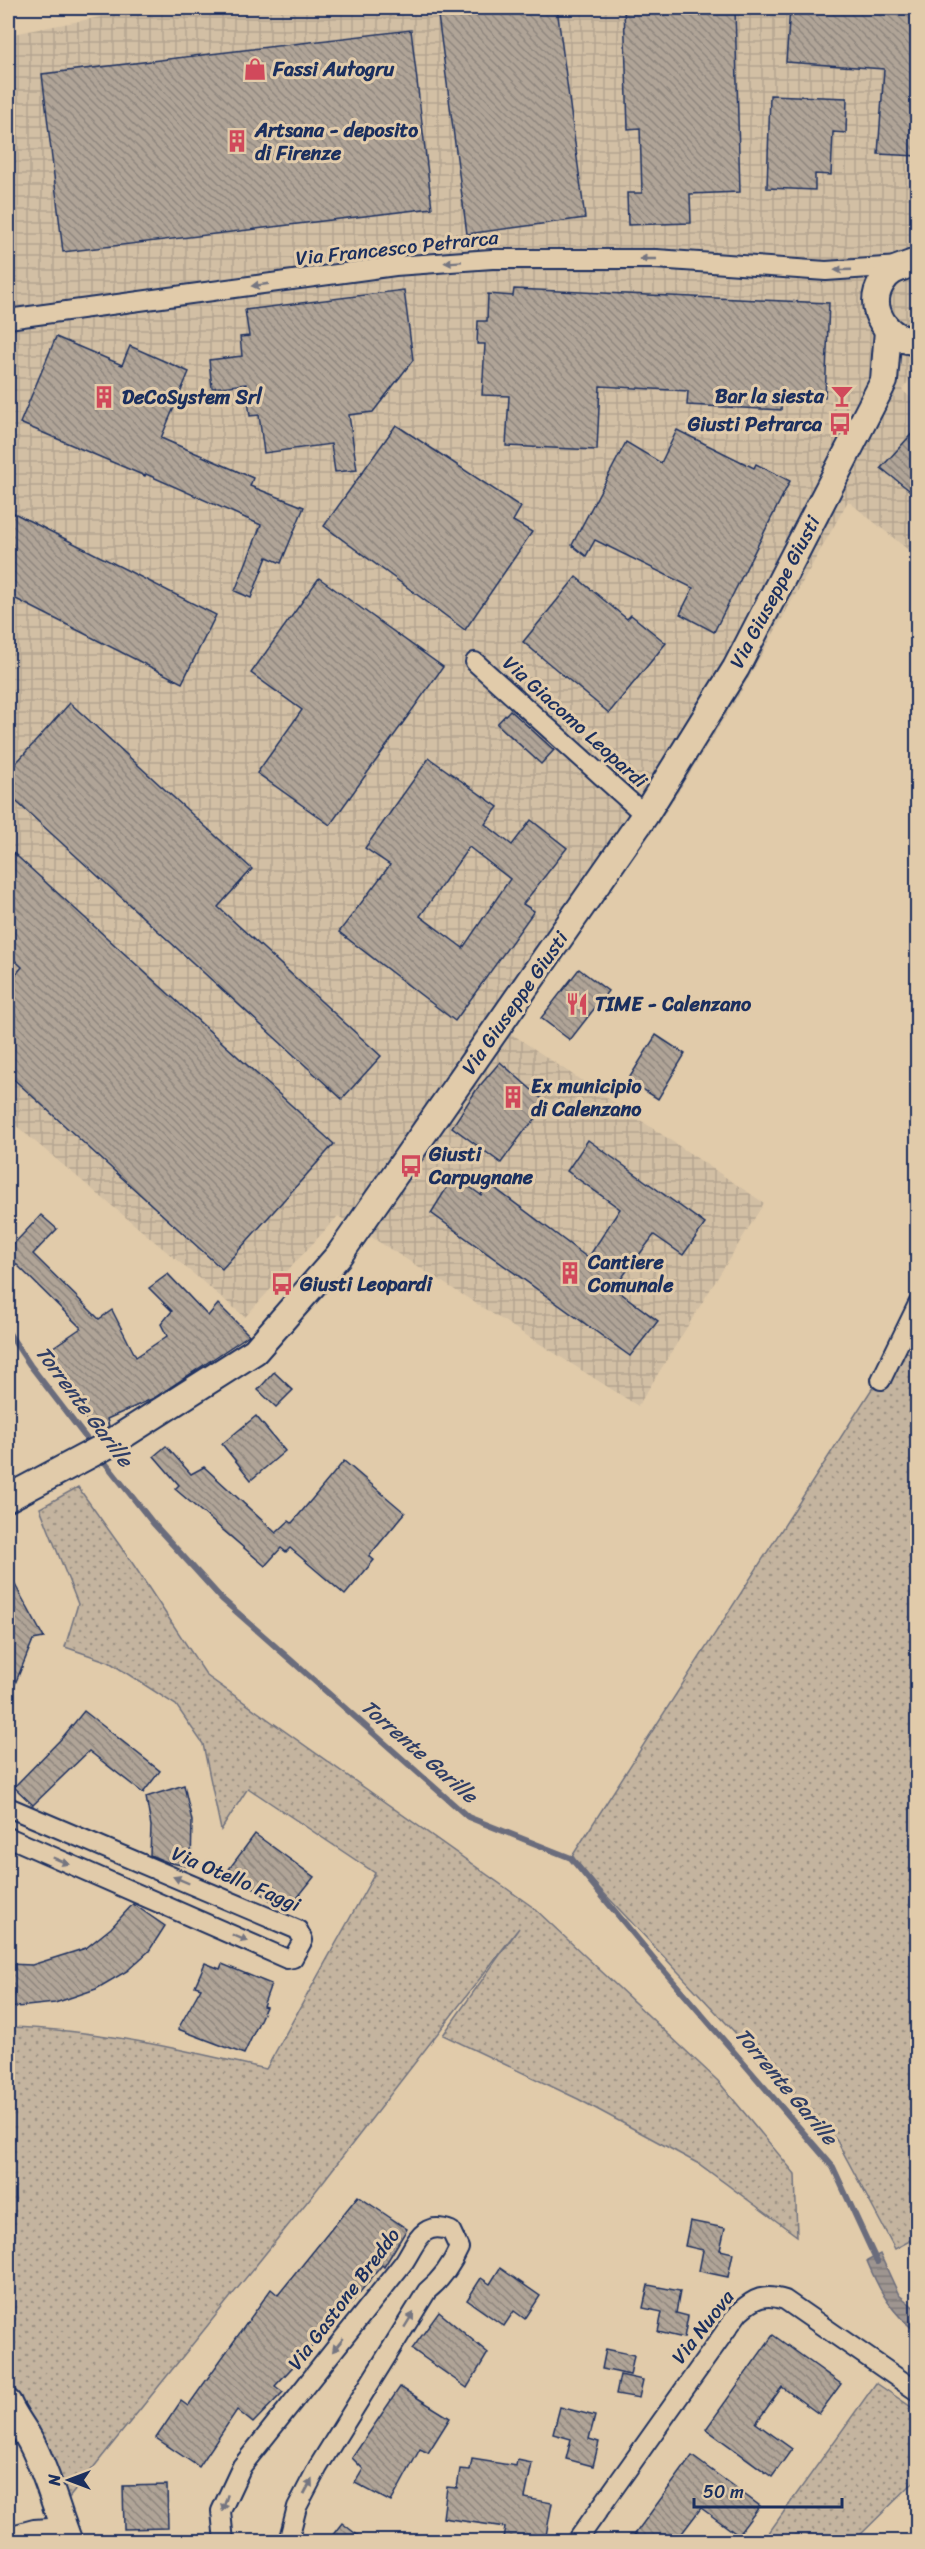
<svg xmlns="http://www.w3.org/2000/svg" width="925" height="2549" font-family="Sriracha,sans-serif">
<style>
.industrial{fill:url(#industrial-grid)}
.grass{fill:url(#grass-dots);stroke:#70727e;stroke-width:1.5}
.water{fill:url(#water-rules);stroke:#6a6c7c;stroke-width:1.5}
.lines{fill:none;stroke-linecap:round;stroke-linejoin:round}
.stream{stroke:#6a6c7c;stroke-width:6}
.building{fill:url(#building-back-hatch);stroke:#1b2f5e;stroke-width:1.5;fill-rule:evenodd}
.street-casing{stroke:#1b2f5e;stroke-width:22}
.secondary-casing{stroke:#1b2f5e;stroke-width:30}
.street{stroke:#e1cbaa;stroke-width:18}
.secondary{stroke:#e1cbaa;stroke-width:26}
.oneway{fill:#747580}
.labels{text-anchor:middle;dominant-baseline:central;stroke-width:6;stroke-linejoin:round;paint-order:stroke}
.poi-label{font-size:20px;font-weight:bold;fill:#1b2f5e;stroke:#e1cbaa;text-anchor:start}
.street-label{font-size:20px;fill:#1b2f5e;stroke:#e1cbaa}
.water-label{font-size:21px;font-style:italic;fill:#2f3e66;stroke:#e1cbaa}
</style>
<defs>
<pattern id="industrial-grid" width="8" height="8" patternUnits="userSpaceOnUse" patternTransform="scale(1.5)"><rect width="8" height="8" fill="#d2bfa4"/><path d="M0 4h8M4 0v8" fill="none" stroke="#b4a490"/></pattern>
<pattern id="grass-dots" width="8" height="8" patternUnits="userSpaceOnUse" patternTransform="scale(1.5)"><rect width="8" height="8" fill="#c4b49f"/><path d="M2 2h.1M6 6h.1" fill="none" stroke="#9e9385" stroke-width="1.8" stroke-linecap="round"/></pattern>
<pattern id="water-rules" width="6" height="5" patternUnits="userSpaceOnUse" patternTransform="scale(1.5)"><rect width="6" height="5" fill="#9e9590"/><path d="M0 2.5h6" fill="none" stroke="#807a79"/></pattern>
<pattern id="building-back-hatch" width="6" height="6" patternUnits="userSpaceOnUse" patternTransform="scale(1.5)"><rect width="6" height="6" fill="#b0a497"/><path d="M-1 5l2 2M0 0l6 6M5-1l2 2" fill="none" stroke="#8e867e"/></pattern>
</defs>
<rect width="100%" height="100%" fill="#e1cbaa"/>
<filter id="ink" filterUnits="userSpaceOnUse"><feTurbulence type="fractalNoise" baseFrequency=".0167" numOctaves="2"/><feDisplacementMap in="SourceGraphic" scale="12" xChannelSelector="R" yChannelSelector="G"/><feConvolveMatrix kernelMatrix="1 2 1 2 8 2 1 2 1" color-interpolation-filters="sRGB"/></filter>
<g filter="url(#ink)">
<path class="industrial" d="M 146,8 L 917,8 L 918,368 L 902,390 L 917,403 L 917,557 L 848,501 L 742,690 L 658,824 L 503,1028 L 764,1203 L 638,1406 L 338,1216 L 245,1317 L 8,1119 L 8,35 Z"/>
<g class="grass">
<path d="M 902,1349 L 918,1359 L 917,2237 L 895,2249 L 837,2141 L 571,1858 L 891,1359 Z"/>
<path d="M 78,1487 L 133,1564 L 207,1676 L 534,1908 L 718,2081 L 795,2174 L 797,2236 L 699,2164 L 578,2099 L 443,2035 L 519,1928 L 315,2192 L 68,2499 L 8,2374 L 8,2027 C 95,2029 181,2049 266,2069 L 375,1873 L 248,1788 L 221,1830 L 203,1744 L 176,1705 L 109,1662 L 65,1647 L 78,1604 L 40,1508 Z"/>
<path d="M 876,2383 L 917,2411 L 917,2479 L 854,2541 L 763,2541 Z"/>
</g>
<path class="water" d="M 880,2254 L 899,2295 L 917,2310 L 917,2332 C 891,2313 879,2290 867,2261 Z"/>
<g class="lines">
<g class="stream">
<path d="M 8,1332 L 30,1365 L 93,1447"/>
<path d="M 99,1455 L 153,1523 L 222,1599 L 468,1817 L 571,1858 L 659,1965 L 833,2167 L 877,2262"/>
</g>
</g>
<g class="building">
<path d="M 437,8 L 557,8 L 585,218 L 467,234 Z"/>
<path d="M 624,8 L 735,8 L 740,192 L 690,194 L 691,223 L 628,225 L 627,193 L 642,193 L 640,128 L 628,129 Z"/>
<path d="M 790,8 L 918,8 L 918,156 L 878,154 L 884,69 L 786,62 Z"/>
<path d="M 411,30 L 432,208 L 63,252 L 42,74 Z"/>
<path d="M 770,95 L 847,98 L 846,133 L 833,132 L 831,175 L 815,174 L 815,190 L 767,188 Z"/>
<path d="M 514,289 L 829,303 L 825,397 L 782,395 L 781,410 L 687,405 L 688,391 L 600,386 L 597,450 L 506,446 L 509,396 L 482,395 L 485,344 L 477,344 L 478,321 L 487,321 L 488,294 L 513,296 Z"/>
<path d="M 404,290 L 413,360 L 373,412 L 349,415 L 357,470 L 335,472 L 331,444 L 264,453 L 259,415 L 250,416 L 246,384 L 212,388 L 209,360 L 242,356 L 240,337 L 249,336 L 245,310 Z"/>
<path d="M 56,337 L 122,365 L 130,346 L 189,372 L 161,438 L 253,478 L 250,486 L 304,507 L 281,563 L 267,557 L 251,598 L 235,591 L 261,525 L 146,474 L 145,476 L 20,423 Z"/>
<path d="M 396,425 L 521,507 L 513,521 L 532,532 L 465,630 L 324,526 Z"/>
<path d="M 918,427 L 918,497 L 881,468 Z"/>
<path d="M 677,430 L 754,468 L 756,464 L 790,481 L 714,632 L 680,614 L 693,588 L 595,540 L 586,556 L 572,545 L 626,442 L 661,463 Z"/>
<path d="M 8,510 L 216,615 L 182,683 L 8,595 Z"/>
<path d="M 576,577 L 627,619 L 631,615 L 666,643 L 609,713 L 523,642 Z"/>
<path d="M 319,578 L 443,667 L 330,825 L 257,773 L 302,710 L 251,673 Z"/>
<path d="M 70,703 L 252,869 L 218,907 L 381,1056 L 342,1099 L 8,794 L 8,772 Z"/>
<path d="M 510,710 L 554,750 L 541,764 L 497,724 Z"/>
<path d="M 429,758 L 498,807 L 485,824 L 512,845 L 531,820 L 567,848 L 523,904 L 534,911 L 455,1021 L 339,932 L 390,865 L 365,848 ZM 469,847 L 510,879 L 463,948 L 420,916 Z"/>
<path d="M 8,848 L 334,1144 L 222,1269 L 8,1074 L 8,984 L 22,967 L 8,954 Z"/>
<path d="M 579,969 L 608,991 L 570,1040 L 541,1018 Z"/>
<path d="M 656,1035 L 685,1054 L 658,1099 L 628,1080 Z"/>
<path d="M 500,1062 L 549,1105 L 525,1130 L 501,1163 L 452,1127 L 477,1089 Z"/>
<path d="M 588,1140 L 705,1224 L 683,1255 L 654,1235 L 614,1288 L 658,1321 L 630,1356 L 431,1213 L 454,1176 L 481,1195 L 488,1183 L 588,1258 L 620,1209 L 567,1171 Z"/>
<path d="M 41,1215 L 57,1229 L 33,1254 L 99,1319 L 112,1310 L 136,1357 L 167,1336 L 161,1324 L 172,1311 L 149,1288 L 168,1274 L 208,1316 L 218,1304 L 249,1335 L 154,1398 L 107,1419 L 109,1426 L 94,1436 L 70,1385 L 67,1386 L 49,1350 L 81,1328 L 8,1256 L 8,1250 Z"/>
<path d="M 274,1372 L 293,1390 L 276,1407 L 258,1390 Z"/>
<path d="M 256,1416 L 285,1451 L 251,1480 L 222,1444 Z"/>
<path d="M 166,1446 L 191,1474 L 204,1467 L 276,1533 L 289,1521 L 292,1523 L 344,1461 L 405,1513 L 369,1556 L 374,1560 L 345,1595 L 290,1548 L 286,1552 L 281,1548 L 265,1566 L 175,1489 L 179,1485 L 154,1456 Z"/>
<path d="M 8,1572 L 44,1638 L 33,1640 L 8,1701 Z"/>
<path d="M 84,1711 L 160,1771 L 143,1793 L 89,1751 L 33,1805 L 14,1787 L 62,1738 Z"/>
<path d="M 184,1785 L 192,1821 L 191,1867 L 167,1862 L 150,1855 L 151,1826 L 146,1797 Z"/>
<path d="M 255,1834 L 314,1877 L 286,1912 L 229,1869 Z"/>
<path d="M 133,1904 L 165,1926 L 149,1951 L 127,1971 L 96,1989 L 55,2003 L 8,2008 L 8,1964 L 32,1965 L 86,1948 L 111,1928 Z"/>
<path d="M 205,1963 L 220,1969 L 222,1964 L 271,1984 L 263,2006 L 266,2007 L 244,2054 L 178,2029 L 201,1988 L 195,1986 Z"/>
<path d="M 358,2196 L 407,2229 L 384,2267 L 382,2265 L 344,2312 L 275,2386 L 283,2392 L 253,2423 L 237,2410 L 199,2467 L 156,2438 L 181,2401 L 188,2406 L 271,2289 L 278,2295 Z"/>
<path d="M 690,2221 L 725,2228 L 720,2250 L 733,2253 L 728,2277 L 699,2271 L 703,2250 L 685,2246 Z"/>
<path d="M 500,2268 L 540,2296 L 525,2319 L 514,2311 L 504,2326 L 467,2300 L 481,2278 L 490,2284 Z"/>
<path d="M 648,2285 L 680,2291 L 676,2313 L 688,2316 L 684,2338 L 658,2332 L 662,2312 L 643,2308 Z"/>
<path d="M 439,2312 L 488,2353 L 467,2388 L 412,2349 Z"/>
<path d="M 773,2335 L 841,2384 L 819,2414 L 782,2387 L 756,2423 L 792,2449 L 772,2477 L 706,2429 Z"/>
<path d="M 606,2349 L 634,2355 L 630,2375 L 602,2369 Z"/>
<path d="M 620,2375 L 643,2380 L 639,2398 L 616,2394 Z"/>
<path d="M 400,2387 L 450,2418 L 428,2453 L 420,2449 L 391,2502 L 355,2483 L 363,2469 L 352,2458 Z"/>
<path d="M 560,2407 L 595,2416 L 589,2439 L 599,2442 L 593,2466 L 566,2459 L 571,2439 L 553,2434 Z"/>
<path d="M 692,2456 L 760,2506 L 738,2535 L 701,2508 L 676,2541 L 630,2541 Z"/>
<path d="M 472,2459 L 516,2466 L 517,2460 L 532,2463 L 525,2498 L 552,2503 L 545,2541 L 525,2541 L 503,2538 L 505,2527 L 443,2518 L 447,2487 L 457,2488 L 460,2469 L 470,2470 Z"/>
<path d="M 167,2485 L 168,2528 L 124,2529 L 123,2486 Z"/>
<path d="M 342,2523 L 365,2541 L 328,2541 Z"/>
</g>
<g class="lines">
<g class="street-casing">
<g id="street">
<path d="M 8,319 L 395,266 L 492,259 L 656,259 L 826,271 L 899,266"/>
<path d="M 475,662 L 645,815"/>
<path d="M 881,1380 L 918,1304"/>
<path d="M 8,1807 L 298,1930 L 303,1940 L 293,1958 L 287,1959 L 8,1837"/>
<path d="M 8,2536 L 34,2529 L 63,2527"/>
<path d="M 224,2542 L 221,2511 L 242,2466 L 404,2262 C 417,2242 422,2220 451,2231 L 459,2248 C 451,2266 442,2279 427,2291 L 318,2467 L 297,2507 L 288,2542"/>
<path d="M 576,2542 L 739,2312 C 754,2298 765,2293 785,2300 L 918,2392"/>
</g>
</g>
<g class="secondary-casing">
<g id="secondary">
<path d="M 918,261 C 904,268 891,267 882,282 C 865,308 887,342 918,341"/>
<path d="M 8,1498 L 106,1446 L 255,1351 L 339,1255 L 645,815 L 736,668 L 884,381 L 888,330"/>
<path d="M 8,2403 C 14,2417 25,2430 32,2444 C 48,2475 56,2509 69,2542"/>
</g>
</g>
<use href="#street" class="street"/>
<use href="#secondary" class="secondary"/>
</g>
<defs><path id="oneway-solid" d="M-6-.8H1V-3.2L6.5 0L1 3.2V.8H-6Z" transform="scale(1.5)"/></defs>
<g class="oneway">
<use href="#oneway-solid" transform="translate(648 259) rotate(-180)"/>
<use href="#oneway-solid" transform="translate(453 262) rotate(176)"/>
<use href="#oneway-solid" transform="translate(843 270) rotate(178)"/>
<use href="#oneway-solid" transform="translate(260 285) rotate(172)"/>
<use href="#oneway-solid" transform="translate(61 1861) rotate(23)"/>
<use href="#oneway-solid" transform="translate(181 1880) rotate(-157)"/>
<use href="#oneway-solid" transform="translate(240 1938) rotate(23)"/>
<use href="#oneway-solid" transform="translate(409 2320) rotate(-58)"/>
<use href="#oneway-solid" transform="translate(338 2345) rotate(129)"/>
<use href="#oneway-solid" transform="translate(308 2487) rotate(-62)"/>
<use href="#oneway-solid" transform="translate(225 2503) rotate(108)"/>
</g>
</g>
<defs>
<g id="shop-bare" transform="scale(1.8)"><path d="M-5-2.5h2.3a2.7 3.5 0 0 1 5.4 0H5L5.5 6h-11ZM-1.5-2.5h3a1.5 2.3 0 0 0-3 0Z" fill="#d1495b" stroke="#e1cbaa" stroke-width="2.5" paint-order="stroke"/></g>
<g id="building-bare" transform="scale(1.8)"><path d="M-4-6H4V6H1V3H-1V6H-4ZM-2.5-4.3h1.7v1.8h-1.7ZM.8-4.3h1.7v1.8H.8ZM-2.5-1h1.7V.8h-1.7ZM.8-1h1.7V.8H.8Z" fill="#d1495b" stroke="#e1cbaa" stroke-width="2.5" paint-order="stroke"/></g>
<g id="bar-bare" transform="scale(1.8)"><path d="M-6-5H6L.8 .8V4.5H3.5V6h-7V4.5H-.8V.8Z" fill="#d1495b" stroke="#e1cbaa" stroke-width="2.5" paint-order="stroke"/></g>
<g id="bus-bare" transform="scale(1.8)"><path d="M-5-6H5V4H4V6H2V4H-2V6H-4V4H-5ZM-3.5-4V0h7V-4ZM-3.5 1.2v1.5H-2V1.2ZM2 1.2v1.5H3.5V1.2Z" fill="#d1495b" stroke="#e1cbaa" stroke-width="2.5" paint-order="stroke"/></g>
<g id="restaurant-bare" transform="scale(1.8)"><path d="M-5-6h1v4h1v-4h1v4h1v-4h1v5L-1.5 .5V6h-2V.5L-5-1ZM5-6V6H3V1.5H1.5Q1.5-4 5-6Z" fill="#d1495b" stroke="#e1cbaa" stroke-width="2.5" paint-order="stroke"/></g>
</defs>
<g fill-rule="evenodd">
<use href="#shop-bare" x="255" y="69"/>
<use href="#building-bare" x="237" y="141"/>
<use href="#bar-bare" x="842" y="396"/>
<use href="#building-bare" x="104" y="397"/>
<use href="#bus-bare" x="840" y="424"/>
<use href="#restaurant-bare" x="577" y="1004"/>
<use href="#building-bare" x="513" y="1097"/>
<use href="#bus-bare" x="411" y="1166"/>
<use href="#building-bare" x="570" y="1273"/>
<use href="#bus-bare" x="282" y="1284"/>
</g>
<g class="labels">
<g class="poi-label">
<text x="273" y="69">Fassi Autogru</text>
<text x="255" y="130">Artsana - deposito<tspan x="255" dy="23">di Firenze</tspan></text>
<text x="824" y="396" text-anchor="end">Bar la siesta</text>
<text x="122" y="397">DeCoSystem Srl</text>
<text x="822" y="424" text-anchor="end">Giusti Petrarca</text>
<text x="595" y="1004">TIME - Calenzano</text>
<text x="531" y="1086">Ex municipio<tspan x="531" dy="23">di Calenzano</tspan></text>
<text x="429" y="1154">Giusti<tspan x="429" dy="23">Carpugnane</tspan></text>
<text x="588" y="1262">Cantiere<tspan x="588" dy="23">Comunale</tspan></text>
<text x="300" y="1284">Giusti Leopardi</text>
</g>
<g class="street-label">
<text transform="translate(397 248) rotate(-6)">Via Francesco Petrarca</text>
<text transform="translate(775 592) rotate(-62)">Via Giuseppe Giusti</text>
<text transform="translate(575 722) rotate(42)">Via Giacomo Leopardi</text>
<text transform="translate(515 1003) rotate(-55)">Via Giuseppe Giusti</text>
<text transform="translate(236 1879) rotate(23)">Via Otello Faggi</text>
<text transform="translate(344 2299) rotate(-53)">Via Gastone Breddo</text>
<text transform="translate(703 2327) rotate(-52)">Via Nuova</text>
</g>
<g class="water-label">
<text transform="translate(84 1406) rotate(53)">Torrente Garille</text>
<text transform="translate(419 1751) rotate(41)">Torrente Garille</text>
<text transform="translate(786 2086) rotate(50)">Torrente Garille</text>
</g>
</g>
<rect width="925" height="2549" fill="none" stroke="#e1cbaa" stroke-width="30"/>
<rect x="15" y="15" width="895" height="2519" fill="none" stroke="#1b2f5e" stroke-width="2" filter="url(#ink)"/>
<g transform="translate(69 2480) rotate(270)" stroke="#e1cbaa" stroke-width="4.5" paint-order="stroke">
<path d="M0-4.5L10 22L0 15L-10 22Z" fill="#1b2f5e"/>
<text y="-9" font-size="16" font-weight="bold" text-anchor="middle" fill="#1b2f5e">N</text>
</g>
<path d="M694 2498v9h148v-9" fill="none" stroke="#1b2f5e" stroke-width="3"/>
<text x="703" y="2498" font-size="18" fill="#1b2f5e" stroke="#e1cbaa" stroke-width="4.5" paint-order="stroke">50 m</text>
</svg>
